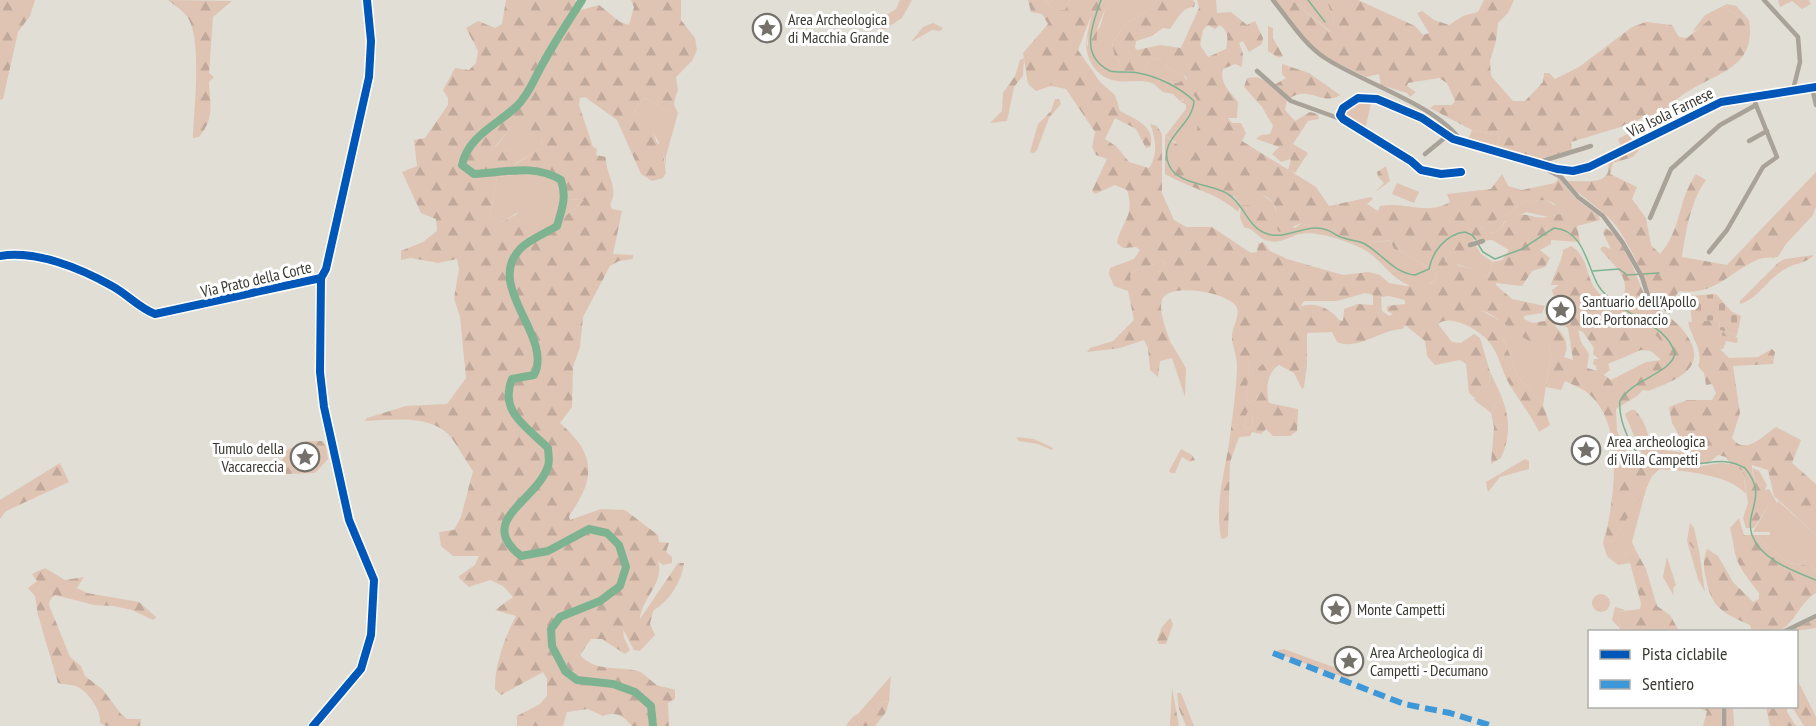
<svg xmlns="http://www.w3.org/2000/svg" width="1816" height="726" font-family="'PT Sans Narrow',sans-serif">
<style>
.green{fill:#dfc4b3}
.forest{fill:url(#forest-firs);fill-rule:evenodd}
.cemetery{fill:url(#cemetery-stones)}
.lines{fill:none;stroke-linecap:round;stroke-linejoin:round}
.stream{stroke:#7eb391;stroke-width:1.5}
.river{stroke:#7eb391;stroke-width:8}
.minor{stroke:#a8a298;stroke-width:4.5}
.quiet{stroke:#3e98d7;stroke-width:6;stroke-dasharray:12 6;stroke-linecap:butt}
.cycleway-casing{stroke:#fff;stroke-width:11}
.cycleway{stroke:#0057b8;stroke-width:8}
.labels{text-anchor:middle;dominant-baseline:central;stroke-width:6;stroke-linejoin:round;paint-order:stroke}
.poi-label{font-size:16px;fill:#383730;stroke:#fff;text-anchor:start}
.street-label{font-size:16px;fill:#383730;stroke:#fff}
</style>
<defs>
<pattern id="forest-firs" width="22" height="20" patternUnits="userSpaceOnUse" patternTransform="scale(1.5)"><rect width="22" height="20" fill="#dfc4b3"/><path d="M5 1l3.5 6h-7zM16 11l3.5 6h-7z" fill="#c0a99a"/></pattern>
<pattern id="cemetery-stones" width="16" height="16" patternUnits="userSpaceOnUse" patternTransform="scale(1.5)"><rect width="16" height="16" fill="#dfc4b3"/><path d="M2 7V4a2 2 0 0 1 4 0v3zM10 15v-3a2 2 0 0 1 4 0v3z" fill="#c0a99a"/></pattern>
</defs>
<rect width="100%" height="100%" fill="#e0ded5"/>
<g class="green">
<path d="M 900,0 L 912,0 L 902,18 L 882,31 L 877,21 L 896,9 Z"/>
<path d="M 1045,0 L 1070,0 L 1065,11 L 1055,11 Z"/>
<path d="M 1108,0 L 1157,0 L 1147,12 L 1127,22 L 1112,43 L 1115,58 L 1119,60 L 1122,71 L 1144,69 L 1151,59 L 1157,58 L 1172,70 L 1184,74 L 1186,81 L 1177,83 L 1162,79 L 1154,84 C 1142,78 1130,83 1117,81 C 1095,78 1083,56 1087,36 L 1087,46 L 1100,27 Z"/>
<path d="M 1292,0 L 1330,0 L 1328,4 L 1334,21 L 1331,32 Z"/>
<path d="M 1727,4 L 1736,6 L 1749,20 L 1739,18 L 1730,10 L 1692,32 L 1705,15 Z"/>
<path d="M 933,23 L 943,28 L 940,31 L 932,30 L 911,42 L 923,27 Z"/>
<path d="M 1040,73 L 1059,79 L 1050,82 L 1051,86 L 1036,91 L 1028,84 Z"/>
<path d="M 1189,89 L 1198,100 L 1198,140 L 1194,144 L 1194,155 L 1185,162 L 1179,163 L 1176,142 L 1165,136 L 1186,109 L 1186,105 L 1180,101 L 1183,101 L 1185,90 Z"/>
<path d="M 675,95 L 674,105 L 678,113 L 666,156 L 666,166 C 664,144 649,125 634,110 L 645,98 L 670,113 Z"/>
<path d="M 1372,99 L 1365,130 L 1343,117 L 1352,103 Z"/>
<path d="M 512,126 L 542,138 L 541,148 L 513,165 L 510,152 L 495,148 Z"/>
<path d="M 1472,130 L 1500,135 L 1497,147 L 1468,140 Z"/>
<path d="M 522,174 L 549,181 L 568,199 L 584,200 L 548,231 L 527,237 L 517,213 L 502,222 L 490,217 L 497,177 Z"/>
<path d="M 1397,183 L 1419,192 L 1414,203 L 1392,194 Z"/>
<path d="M 1249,192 L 1260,194 L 1273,202 L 1277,215 L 1295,228 L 1302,223 L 1308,226 L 1323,222 C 1344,234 1366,247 1390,240 L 1394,249 C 1410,252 1419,267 1434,267 L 1437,279 C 1402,303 1386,260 1363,249 C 1348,241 1316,230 1300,234 C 1290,236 1280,244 1269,241 C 1261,240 1256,232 1250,229 L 1250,220 L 1254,222 L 1262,207 L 1241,206 L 1234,196 Z"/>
<path d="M 1574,197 L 1584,205 L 1576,210 L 1548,217 L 1526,212 L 1504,222 L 1499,231 L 1491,233 L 1480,227 L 1508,214 L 1522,202 L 1546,200 L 1554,205 Z"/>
<path d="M 1476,246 L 1481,254 L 1493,262 L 1489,275 L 1484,276 C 1469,264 1465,270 1452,261 L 1444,262 L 1453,251 L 1463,254 Z"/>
<path d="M 1162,260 L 1165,263 L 1148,290 L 1130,282 L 1130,276 C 1139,264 1152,268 1162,260 Z"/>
<path d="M 1482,311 L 1548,346 L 1551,355 L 1543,405 L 1518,377 L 1504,340 L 1479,316 Z"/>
<path d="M 1639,317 L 1646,319 C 1651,331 1660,336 1666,348 L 1664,352 L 1643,335 L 1636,345 L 1632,342 L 1630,335 L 1634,320 Z"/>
<path d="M 1718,335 L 1738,338 L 1737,343 L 1726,341 L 1723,349 L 1719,349 L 1715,344 Z"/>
<path d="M 1171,343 L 1186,368 L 1185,397 L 1172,358 Z"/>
<path d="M 1264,354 L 1266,362 L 1258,368 L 1260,387 L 1257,398 L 1250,403 L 1246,399 L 1250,359 Z"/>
<path d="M 1307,365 L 1304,387 L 1302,389 L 1294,373 Z"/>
<path d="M 1490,372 L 1501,395 L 1491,413 L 1473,399 L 1476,399 L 1478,390 L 1489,386 Z"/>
<path d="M 1247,412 L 1253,412 L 1252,429 L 1244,428 Z"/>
<path d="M 1016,437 L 1034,439 L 1053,448 L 1052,450 L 1038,444 L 1019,441 Z"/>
<path d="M 1525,459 L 1529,461 L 1529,469 L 1500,477 L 1488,492 L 1486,482 Z"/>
<path d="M 1721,463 L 1731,464 L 1743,471 L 1746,494 C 1730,475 1686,471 1660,469 L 1652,476 L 1646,489 L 1632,542 L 1636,551 L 1631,549 L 1625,555 L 1614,548 L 1607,556 L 1603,543 L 1606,531 L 1606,539 L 1612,542 L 1645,489 L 1647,472 L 1641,466 L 1695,467 Z"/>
<path d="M 1752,468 L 1759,471 L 1767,485 L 1765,490 L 1769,489 L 1777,503 L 1778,501 L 1816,535 L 1816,571 L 1811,566 L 1788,563 L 1756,535 L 1770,535 L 1770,532 L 1753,532 L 1768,506 L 1756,484 Z"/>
<path d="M 1739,518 L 1744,535 L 1735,540 L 1734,546 L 1730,528 Z"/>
<path d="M 1687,541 L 1693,548 L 1699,550 L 1705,592 L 1698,579 Z"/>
<path d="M 1667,557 L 1676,585 L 1673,588 L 1674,596 L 1663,577 Z"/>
<circle cx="1601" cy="603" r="9"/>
<path d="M 1615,607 L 1626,610 L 1617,612 L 1622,631 L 1612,620 Z"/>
<path d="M 1284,649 L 1347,672 L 1349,679 L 1276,653 L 1278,650 Z"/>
<path d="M 891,676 L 889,701 L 882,702 L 873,713 L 858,714 Z"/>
</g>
<g class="forest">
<path d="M 0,0 L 35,0 L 30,16 L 18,32 L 3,99 L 0,100 Z"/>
<path d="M 168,0 L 232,1 L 213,17 L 209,73 L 214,77 L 209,82 C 210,105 215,118 199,137 L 193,138 C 194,111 203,35 186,15 C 182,10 174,5 168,0 Z"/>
<path d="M 506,0 L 575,0 L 581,10 L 599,5 L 620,22 L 629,25 L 634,7 L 631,0 L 681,0 L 681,20 L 695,38 L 697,50 L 692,61 L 676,77 L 678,90 L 670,113 L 645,98 L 634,110 L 651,127 L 657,143 L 662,145 L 666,173 L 663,178 L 652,181 L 641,174 L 617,120 L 585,97 L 580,98 L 579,105 L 593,147 L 597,149 L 596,155 L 606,157 C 605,174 620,188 610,204 L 612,209 L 622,211 L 613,254 L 633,255 L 633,259 L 619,261 L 610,266 L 583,317 L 580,347 L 573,367 L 572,407 L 560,423 C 596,454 596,478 569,516 L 570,520 L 601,509 L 625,510 L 658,535 L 659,542 L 669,543 L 666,552 L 672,557 L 672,563 L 663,565 L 658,561 C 665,583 641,599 640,619 L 678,563 L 684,563 C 681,583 670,600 653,611 L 650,624 L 655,635 L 640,651 L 634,650 L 623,629 L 624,638 L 630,650 L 625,654 L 602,639 L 591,639 L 580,655 C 595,672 617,666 638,671 C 646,674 650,681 657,685 C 663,688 669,687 675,690 L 675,699 L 668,703 L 669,726 L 632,726 C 623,716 617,711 603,716 L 588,709 L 567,712 L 563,726 L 517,726 L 517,716 L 540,704 L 547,696 L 547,679 L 543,672 L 501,695 L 495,689 C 495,664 504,639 516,616 L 495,610 L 513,597 L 503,586 L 490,580 L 469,587 L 458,577 L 475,565 L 479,556 L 453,556 L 441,546 L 439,532 L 454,530 L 461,517 L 473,471 C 465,460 458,446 450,436 C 431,414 390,420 365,421 L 367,418 L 406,406 L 447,404 L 466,378 L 460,317 L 454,298 L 459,269 L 457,259 L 438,263 L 411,258 L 401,260 L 401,251 L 423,242 L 437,231 L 436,219 L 421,213 L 402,172 L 417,166 L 414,140 L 425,138 L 448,105 L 448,98 L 443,90 L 455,68 L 469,70 L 476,63 L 478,51 L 466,28 L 478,21 L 495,28 L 502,24 ZM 512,126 L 518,129 L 520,135 L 526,140 L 542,138 L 541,148 L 514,165 L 510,152 L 495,147 ZM 522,174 L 549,181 L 568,199 L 584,200 L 548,231 L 528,237 L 530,215 L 525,210 L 502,222 L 490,217 L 497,177 Z"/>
<path d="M 1028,0 L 1045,0 L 1055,11 L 1065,10 L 1070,0 L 1108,0 C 1106,11 1098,22 1097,32 C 1096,41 1099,47 1090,54 L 1087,36 L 1091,16 L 1078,50 L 1100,82 L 1115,95 L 1120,111 C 1135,119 1157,127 1150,147 L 1146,148 L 1136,129 L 1115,118 L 1105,139 L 1117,147 L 1129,162 L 1149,168 C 1158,155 1156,139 1150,124 L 1157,126 L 1162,134 L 1162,193 L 1174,220 L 1186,227 L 1212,227 L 1251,253 L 1257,252 L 1258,244 L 1263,242 L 1270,251 L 1287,259 L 1343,275 L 1369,272 L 1380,275 L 1389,283 L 1406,286 L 1431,283 L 1437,279 L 1434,267 C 1419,267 1410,252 1394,249 L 1390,240 C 1371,245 1335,240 1323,223 L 1308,226 L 1302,223 L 1279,232 L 1275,225 C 1283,193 1255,190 1231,197 L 1240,207 L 1238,212 C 1218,193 1189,188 1165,174 L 1165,136 L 1182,148 L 1179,162 L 1185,162 L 1194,155 L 1193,144 L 1197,140 L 1198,101 L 1189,89 L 1185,91 L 1186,98 L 1180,101 L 1173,94 L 1163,92 L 1154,84 L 1162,79 L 1177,83 L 1187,79 L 1184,74 L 1172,70 L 1157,58 L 1151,59 L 1144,69 L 1130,72 L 1122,71 L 1119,60 L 1115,58 L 1112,43 L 1127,22 L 1147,12 L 1157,0 L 1193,0 L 1195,3 L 1194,7 C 1182,7 1177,20 1170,29 L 1163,28 L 1152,36 L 1136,41 L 1135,48 L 1137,50 L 1160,45 L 1181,48 L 1199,8 L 1197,0 L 1216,0 L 1217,13 L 1231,12 L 1247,25 L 1255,21 L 1263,38 L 1262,44 L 1249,52 L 1243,41 L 1239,43 L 1243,54 L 1242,67 L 1235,64 L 1223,69 C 1219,83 1230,92 1238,102 L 1237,118 L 1228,118 L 1232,123 L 1241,123 L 1246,133 L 1242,141 L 1316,187 L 1329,206 L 1371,197 L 1373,199 L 1367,204 L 1378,211 L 1380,206 C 1405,201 1427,216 1450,202 L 1447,194 L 1491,189 L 1502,174 L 1508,186 L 1522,190 L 1555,183 L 1559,178 L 1574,197 L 1559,206 L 1546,200 L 1522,202 L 1508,214 L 1480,228 L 1488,229 L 1491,233 L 1499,231 C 1516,201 1526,221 1548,217 C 1560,215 1573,209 1584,205 L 1598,215 L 1600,220 L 1577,226 L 1580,242 L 1551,240 L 1551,244 L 1540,250 L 1550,258 L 1545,267 L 1532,271 L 1522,286 L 1496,283 L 1496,285 L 1512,299 L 1545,306 L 1542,313 L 1524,316 L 1524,319 L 1533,323 L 1545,321 L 1548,314 L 1560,309 L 1572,312 L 1570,307 C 1561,303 1554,301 1552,290 L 1559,285 L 1551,285 C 1554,272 1562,263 1563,250 L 1571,246 C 1589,256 1585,277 1597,291 C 1601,297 1611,301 1618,305 C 1636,281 1616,268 1600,249 L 1603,246 L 1611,249 L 1603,233 L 1605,228 C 1630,240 1633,277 1647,298 C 1657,310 1672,317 1682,329 C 1713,366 1679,379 1648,391 L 1643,390 L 1637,396 L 1616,409 L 1617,431 L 1631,459 L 1634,459 L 1647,472 L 1646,489 L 1612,542 L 1606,539 C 1606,529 1609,521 1610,512 C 1616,476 1619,421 1590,395 C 1584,389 1573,385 1565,381 L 1561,390 L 1546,387 L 1551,355 L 1548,346 C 1528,349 1502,317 1483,311 L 1480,316 L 1504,340 L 1518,377 L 1543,405 L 1550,425 L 1539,432 C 1530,413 1517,398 1507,380 C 1501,368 1498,352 1489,342 C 1480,330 1450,313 1438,324 L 1452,342 L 1461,343 L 1474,334 L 1480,338 L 1490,372 L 1489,386 L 1478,390 L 1476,399 L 1469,393 L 1466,364 L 1460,360 L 1435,365 L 1427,356 L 1425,341 L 1405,325 L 1403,329 C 1381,329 1359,351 1337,342 L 1332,332 L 1307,333 L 1307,365 L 1294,373 L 1279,365 C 1266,373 1266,390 1269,403 L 1298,409 L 1297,431 L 1290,436 L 1273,436 L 1266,429 L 1261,434 L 1252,432 L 1250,436 L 1239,437 L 1230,462 L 1228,536 L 1224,539 L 1221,538 C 1214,499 1227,467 1231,429 C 1233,411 1237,383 1237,366 C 1237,356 1233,348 1232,339 C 1231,328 1240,318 1237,308 C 1232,293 1172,282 1163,298 C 1156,311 1170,337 1173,351 L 1172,358 L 1160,361 L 1158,377 L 1150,370 L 1148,348 L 1144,340 L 1120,348 L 1087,352 L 1090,348 L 1113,341 L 1134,320 L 1128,291 L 1114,286 L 1109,274 L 1110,268 L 1134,259 L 1140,250 L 1136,247 L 1123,248 L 1117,243 C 1120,223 1136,217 1127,190 L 1115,185 L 1095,194 L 1092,191 L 1107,159 L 1096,155 L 1092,147 L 1095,132 L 1066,89 L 1051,86 L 1050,82 L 1058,79 L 1040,74 L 1028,84 L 1023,53 L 1048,24 L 1042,14 L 1031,12 ZM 1208,25 L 1215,29 L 1220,25 C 1229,32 1228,38 1226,49 L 1208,57 L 1200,45 L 1203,30 ZM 1475,238 L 1479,241 L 1492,240 L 1509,250 L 1502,260 L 1493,262 L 1489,275 L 1484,276 L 1480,270 L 1459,266 L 1452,260 L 1444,262 L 1453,252 L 1461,257 L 1476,246 L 1473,241 ZM 1162,260 L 1165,263 L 1148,289 L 1131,282 L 1130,276 C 1139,264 1152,268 1162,260 ZM 1365,293 L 1373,295 L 1373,305 L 1358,304 L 1344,309 L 1343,321 L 1339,320 C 1331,308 1312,301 1300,307 L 1304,301 L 1337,301 ZM 1389,296 L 1405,300 L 1405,304 L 1387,306 L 1387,311 L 1393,314 L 1389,316 L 1382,311 L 1381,297 ZM 1639,317 L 1646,319 C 1647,330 1660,337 1666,348 L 1664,352 L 1644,335 L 1640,336 L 1636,345 L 1632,342 L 1630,335 L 1634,320 ZM 1556,322 L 1568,328 L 1573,360 L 1564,357 C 1570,346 1565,335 1555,326 ZM 1578,330 L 1583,332 L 1594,348 L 1593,354 L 1599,359 L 1594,359 L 1593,364 L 1596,366 L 1597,371 L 1587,368 L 1589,354 L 1581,342 ZM 1641,350 L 1651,351 L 1661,360 L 1646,362 L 1611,380 L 1604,375 L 1610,370 L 1608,364 ZM 1263,355 L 1266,361 L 1258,368 L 1259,387 L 1257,398 L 1250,403 L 1246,399 L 1250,360 L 1257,360 ZM 1247,412 L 1253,413 L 1252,429 L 1244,428 Z"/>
<path d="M 1275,0 L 1292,0 L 1330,32 L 1334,21 L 1328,4 L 1330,0 L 1358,0 L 1415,26 L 1423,35 L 1429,33 L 1417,13 L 1422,11 L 1434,20 L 1449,25 L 1463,16 L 1478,12 L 1484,0 L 1514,0 L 1508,13 L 1498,23 L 1496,41 L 1490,61 L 1491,76 L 1513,101 L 1525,101 L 1543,82 L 1544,73 L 1549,73 L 1555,79 L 1579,67 L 1632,27 L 1646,22 L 1672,25 L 1679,37 L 1687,38 L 1708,21 L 1730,10 L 1739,18 L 1749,20 C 1758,73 1707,73 1676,100 C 1669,107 1666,115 1657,121 L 1656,127 L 1621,146 L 1618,139 L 1640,127 L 1646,116 L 1627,125 L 1571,142 L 1572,151 L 1534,160 L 1497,147 L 1500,135 L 1472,130 L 1430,108 L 1434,105 L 1452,105 L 1455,101 L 1447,83 L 1439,78 L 1408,83 L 1407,86 L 1416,92 L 1410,97 L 1407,93 L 1381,85 L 1379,74 L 1366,77 L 1327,58 L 1311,45 Z"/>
<path d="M 1778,0 L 1809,0 L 1811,4 L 1802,9 L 1792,1 L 1780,7 Z"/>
<path d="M 1268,26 L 1273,28 L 1273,38 L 1283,56 L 1279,58 L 1268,51 Z"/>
<path d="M 1024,58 L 1023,76 L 1014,87 L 1007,121 L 990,123 L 1002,111 L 1003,93 L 1015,76 L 1020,60 Z"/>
<path d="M 1282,64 L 1309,73 L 1340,95 C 1322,107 1309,83 1287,100 L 1285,110 L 1295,121 L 1310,112 L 1318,114 L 1319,119 L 1308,121 L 1293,144 L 1308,153 L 1295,173 L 1288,170 L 1291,159 L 1281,162 L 1272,154 L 1279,147 L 1256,139 L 1261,135 L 1270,134 L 1273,126 L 1262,107 L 1244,87 L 1247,78 L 1257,77 L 1274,85 L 1286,78 L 1282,74 Z"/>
<path d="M 1055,99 L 1059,99 L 1061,104 L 1049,118 L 1037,150 L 1034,153 L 1030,152 L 1038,124 L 1051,111 Z"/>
<path d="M 1644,144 L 1633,157 L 1613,163 L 1610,174 L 1637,187 L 1632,199 L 1646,218 L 1651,245 L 1660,254 C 1681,231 1678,199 1696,174 L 1706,180 C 1690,202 1686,231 1682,257 L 1727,265 L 1816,172 L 1816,207 L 1813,215 L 1786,244 L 1778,257 C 1772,258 1765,257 1759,259 C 1729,272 1715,296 1679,291 L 1671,303 L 1660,302 L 1650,295 C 1645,277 1625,235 1612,221 C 1598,206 1580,197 1567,181 C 1582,180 1614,188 1608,161 L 1616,155 Z"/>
<path d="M 1386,166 L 1390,181 L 1374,193 L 1384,183 L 1378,177 L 1377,172 Z"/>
<path d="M 1247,205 L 1262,207 L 1268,215 L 1264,235 L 1257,232 L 1254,222 L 1250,221 L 1250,229 L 1244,227 L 1240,218 L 1241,206 Z"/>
<path d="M 1814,255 C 1805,264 1795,263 1785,269 C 1767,279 1759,298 1740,304 L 1740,301 L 1779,262 L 1785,259 Z"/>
<path d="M 1719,320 L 1720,330 L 1737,335 L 1735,338 L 1719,335 L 1715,344 L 1729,358 L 1758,357 L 1772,349 L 1775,352 L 1773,364 L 1733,366 L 1740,413 L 1732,438 C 1746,457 1765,434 1776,427 L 1801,440 L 1792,463 L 1816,484 L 1816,535 L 1774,496 L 1768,470 L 1752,465 C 1751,484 1766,492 1768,506 L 1754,528 L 1746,528 L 1743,518 L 1748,503 L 1743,471 L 1731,464 L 1726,457 L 1718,455 L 1707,464 L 1652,459 L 1643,457 L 1625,414 L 1631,410 L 1635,410 C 1658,436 1636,449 1681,452 L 1685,446 L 1672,423 L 1669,407 L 1687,400 L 1712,400 L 1716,393 L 1712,384 L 1706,385 L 1704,373 L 1698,366 C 1704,351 1691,336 1688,322 Z"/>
<path d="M 1501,395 C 1510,419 1511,435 1501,458 L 1491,464 L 1494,427 L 1491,413 Z"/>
<path d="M 307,441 L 322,441 L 326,447 L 328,459 L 315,473 L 286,474 L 279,468 L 287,450 Z"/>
<path d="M 1181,449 L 1192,455 L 1195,460 L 1190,462 L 1182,457 L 1175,473 L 1171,473 L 1169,471 Z"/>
<path d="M 60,463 L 69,482 L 6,511 L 0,519 L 0,500 Z"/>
<path d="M 1690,523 L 1694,528 L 1699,550 L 1693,548 L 1687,541 Z"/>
<path d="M 1744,535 L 1756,535 L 1788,563 L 1811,566 L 1816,571 L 1816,593 C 1799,602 1795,626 1776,632 C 1769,633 1759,632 1752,631 L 1750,625 C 1723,613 1711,608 1706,578 C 1703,567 1703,560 1707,549 L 1718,556 L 1733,582 L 1753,602 L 1759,599 L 1759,593 C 1747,577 1732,561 1734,540 Z"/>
<path d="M 1614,547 L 1625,555 L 1631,549 L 1636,551 L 1646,569 L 1657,606 L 1670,615 L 1679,631 L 1622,631 L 1617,612 L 1640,609 L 1641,603 L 1630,563 L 1618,565 L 1607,556 Z"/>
<path d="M 45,568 L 65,580 L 84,577 L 77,588 L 87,593 L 139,602 L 156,617 L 153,620 L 132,610 L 113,606 L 94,605 L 55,595 L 50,600 L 49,605 L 70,657 L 81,666 L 85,676 L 103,690 L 121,714 L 127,719 L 141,719 L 140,726 L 106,726 L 100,723 C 102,711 88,692 78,687 C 73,684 64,685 58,683 L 38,615 L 35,596 L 28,588 L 37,581 L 32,574 Z"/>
<path d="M 1170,618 L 1173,624 L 1166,644 L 1159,644 L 1157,640 L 1162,627 Z"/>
<path d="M 1816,619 L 1816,628 L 1787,632 Z"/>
<path d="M 1797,679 L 1816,717 L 1816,726 L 1804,726 L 1792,707 L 1796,706 Z"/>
<path d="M 1172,688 L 1179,726 L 1170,726 Z"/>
<path d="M 1177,693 L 1181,693 L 1194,726 L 1186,726 L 1179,709 Z"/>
<path d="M 889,701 L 886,712 L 875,726 L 846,726 C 852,715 860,711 873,713 L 882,702 Z"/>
<path d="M 1695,707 L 1721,707 L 1721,726 L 1703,726 L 1707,711 Z"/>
<path d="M 1726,707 L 1733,707 L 1734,726 L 1726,726 Z"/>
<path d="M 1766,707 L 1787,707 L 1787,712 L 1796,726 L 1770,726 Z"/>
</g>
<path class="cemetery" d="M 1716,294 L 1732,312 L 1741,316 L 1737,335 L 1720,330 L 1719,320 L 1692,322 L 1689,296 Z"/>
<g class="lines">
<g class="stream">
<path d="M 1101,0 C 1092,25 1079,56 1110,71 C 1119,73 1129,71 1138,73 C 1157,76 1181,88 1194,101 C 1193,126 1157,139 1169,165 C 1177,185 1213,184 1228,194 C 1244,204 1247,226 1265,233 C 1285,242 1306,222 1327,230 C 1333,232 1338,237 1344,238 C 1351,241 1358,240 1365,244 C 1382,254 1394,273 1415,275 L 1429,269 C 1432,252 1446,234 1465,232 L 1472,235 L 1476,240"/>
<path d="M 1308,0 L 1325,22"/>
<path d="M 1478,244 L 1483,252 L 1495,259 L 1522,249 L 1554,228 C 1581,230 1586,259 1595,279 C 1600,292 1613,302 1624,309 C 1643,322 1669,330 1675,354 C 1670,374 1632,379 1620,401 C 1618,420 1632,454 1649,464 C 1664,462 1678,464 1693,464 C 1713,463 1726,457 1745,468 C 1769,497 1744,511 1752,535 C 1761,560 1794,571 1816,580"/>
<path d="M 1593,271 L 1619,269 L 1627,275 L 1659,273"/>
</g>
<path class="river" d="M 582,0 C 568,22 553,44 541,67 C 533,81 529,94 517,106 C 497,125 468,136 462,165 L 474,174 C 504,173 533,163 561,180 C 567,197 562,209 557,226 C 546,233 530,239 521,248 C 483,286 554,336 534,375 L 512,379 C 499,412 526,426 548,448 C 548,453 550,461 548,466 C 538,500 475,521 521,556 L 548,551 L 589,529 L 607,533 L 619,545 L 626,567 L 620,586 L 600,601 L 560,617 L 551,629 L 552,646 L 565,671 L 577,680 L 613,684 L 635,692 L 651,706 L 653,726"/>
<g class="minor">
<path d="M 1273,0 C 1289,20 1304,44 1325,58 C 1363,83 1437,105 1461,141"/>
<path d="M 1764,0 L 1798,37 L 1800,62 L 1793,90"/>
<path d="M 1257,71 L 1291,101 L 1338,118"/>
<path d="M 1812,87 L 1816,105"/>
<path d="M 1749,141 L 1767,131"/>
<path d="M 1425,154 L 1447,136"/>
<path d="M 1536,163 L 1591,146"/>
<path d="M 1546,169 L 1561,177 L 1578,197 L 1603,216 L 1623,243 L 1642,277 L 1648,296 L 1669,311"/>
<path d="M 1461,172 L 1441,174 L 1421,170 L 1411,161 L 1343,119 L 1340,115 L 1343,108 L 1358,98 L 1377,99 L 1422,118 L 1453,139 L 1557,169 L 1573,171 L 1589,167 L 1721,102 L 1816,87"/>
<path d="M 1650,218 L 1671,169 L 1720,125 L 1756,105"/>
<path d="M 1470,245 L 1483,241"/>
<path d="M 1709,252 L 1727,230 L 1763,167 L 1777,157 L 1752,95"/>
<path d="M 0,256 C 36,250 80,268 112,286 C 127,294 139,308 155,314 L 321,278 L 326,269 L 369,77 L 371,41 L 367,0"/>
<path d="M 1783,632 L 1816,616"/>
<path d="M 313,726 L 361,669 L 371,635 L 374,580 L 349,520 L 324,407 L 320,372 L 321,278"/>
<path d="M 1724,726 L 1724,706"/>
</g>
<path class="quiet" d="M 1273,653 L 1404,704 L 1450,713 L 1492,726"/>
<g class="cycleway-casing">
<g id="cycleway">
<path d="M 1461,172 L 1441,174 L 1421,170 L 1411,161 L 1343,119 L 1340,115 L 1343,108 L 1358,98 L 1377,99 L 1422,118 L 1453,139 L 1557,169 L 1573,171 L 1589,167 L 1721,102 L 1816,87"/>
<path d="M 0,256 C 36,250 80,268 112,286 C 127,294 139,308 155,314 L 321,278 L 326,269 L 369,77 L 371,41 L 367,0"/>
<path d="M 313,726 L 361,669 L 371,635 L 374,580 L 349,520 L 324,407 L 320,372 L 321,278"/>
</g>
</g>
<use href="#cycleway" class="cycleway"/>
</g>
<defs>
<g id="sight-ring" transform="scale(1.5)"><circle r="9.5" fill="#fff" stroke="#73716a" stroke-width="1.5"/><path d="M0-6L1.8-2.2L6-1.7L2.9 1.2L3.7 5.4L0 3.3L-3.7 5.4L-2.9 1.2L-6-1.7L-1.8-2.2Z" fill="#73716a"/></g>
</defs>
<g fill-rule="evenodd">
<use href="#sight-ring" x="767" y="28"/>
<use href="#sight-ring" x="1561" y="310"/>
<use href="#sight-ring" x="1586" y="450"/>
<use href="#sight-ring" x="305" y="457"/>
<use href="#sight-ring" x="1336" y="609"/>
<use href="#sight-ring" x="1349" y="661"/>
</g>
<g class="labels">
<g class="poi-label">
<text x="788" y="19">Area Archeologica<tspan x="788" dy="18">di Macchia Grande</tspan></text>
<text x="1582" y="301">Santuario dell'Apollo<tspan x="1582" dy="18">loc. Portonaccio</tspan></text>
<text x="1607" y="441">Area archeologica<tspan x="1607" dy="18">di Villa Campetti</tspan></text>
<text x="284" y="448" text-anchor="end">Tumulo della<tspan x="284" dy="18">Vaccareccia</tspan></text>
<text x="1357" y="609">Monte Campetti</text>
<text x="1370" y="652">Area Archeologica di<tspan x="1370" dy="18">Campetti - Decumano</tspan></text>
</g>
<g class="street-label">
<text transform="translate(1670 112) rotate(-26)">Via Isola Farnese</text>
<text transform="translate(256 279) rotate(-13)">Via Prato della Corte</text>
</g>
</g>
<rect x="1588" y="630" width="210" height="78" fill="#ffffff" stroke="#afafac" stroke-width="1.5"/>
<rect x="1600" y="650" width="30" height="9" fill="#0057b8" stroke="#afafac" stroke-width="1.5"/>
<text x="1642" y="660" font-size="18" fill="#383730">Pista ciclabile</text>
<rect x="1600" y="680" width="30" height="9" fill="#3e98d7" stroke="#afafac" stroke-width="1.5"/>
<text x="1642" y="690" font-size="18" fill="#383730">Sentiero</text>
</svg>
